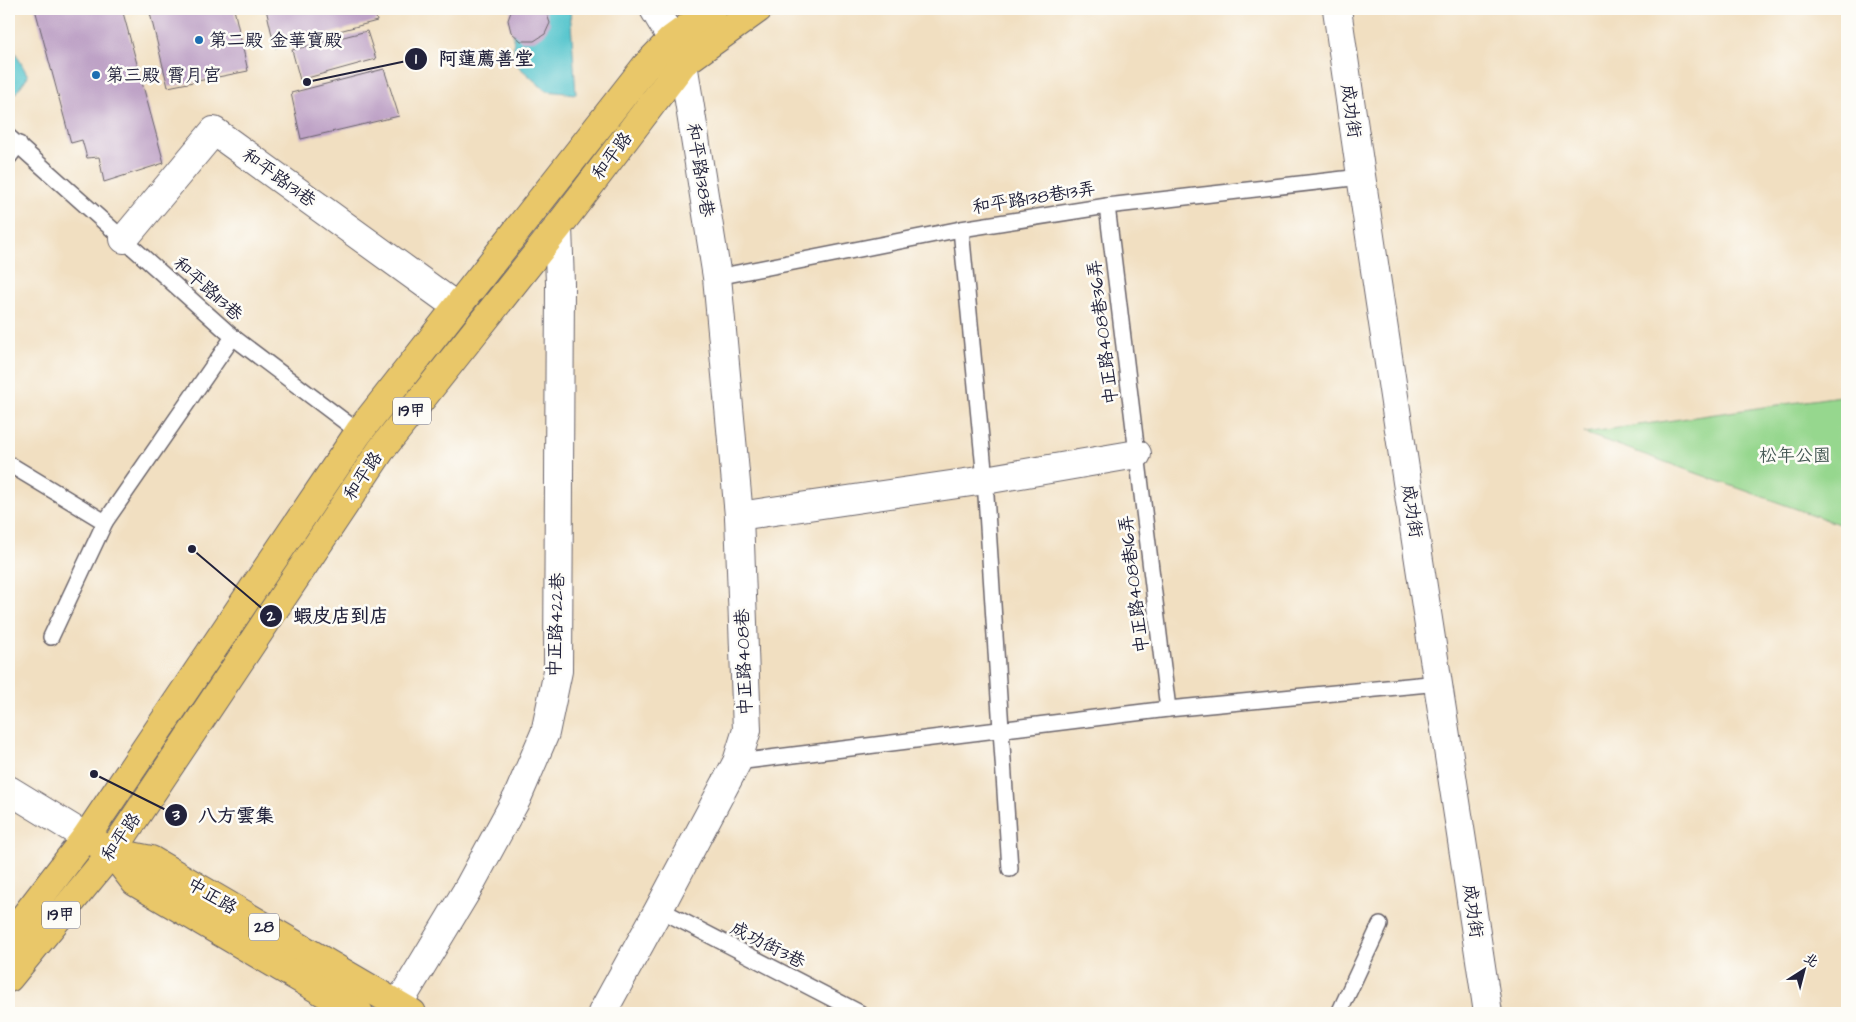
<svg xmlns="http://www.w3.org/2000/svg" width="1856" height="1022" font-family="'Architects Daughter','LXGW WenKai TC',sans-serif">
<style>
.green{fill:#96d78e;stroke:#5c7c64}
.water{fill:#58c6ce;stroke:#3d7484}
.building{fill:#bea2c6}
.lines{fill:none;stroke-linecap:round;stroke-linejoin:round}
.service-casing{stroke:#6a646a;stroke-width:18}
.minor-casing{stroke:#6a646a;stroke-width:30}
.tertiary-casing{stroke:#6a646a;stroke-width:30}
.primary-casing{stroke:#6a646a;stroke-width:30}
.service{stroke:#fff;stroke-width:15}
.minor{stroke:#fff;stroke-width:28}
.tertiary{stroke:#fff;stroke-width:28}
.primary{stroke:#e9c769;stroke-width:28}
.poi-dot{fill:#1f6fb2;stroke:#fdfcf7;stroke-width:2}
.labels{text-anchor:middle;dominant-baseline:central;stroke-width:5;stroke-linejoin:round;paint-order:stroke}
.shield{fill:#fdfcf7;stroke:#646373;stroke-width:1}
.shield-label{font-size:16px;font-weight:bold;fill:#22223b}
.poi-label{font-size:18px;fill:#22223b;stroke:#fdfcf7;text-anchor:start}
.street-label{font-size:18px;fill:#22223b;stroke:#fdfcf7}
.park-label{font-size:18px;fill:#455854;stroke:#fdfcf7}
.leader{fill:none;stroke:#22223b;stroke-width:2}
.callout-dot{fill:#22223b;stroke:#fdfcf7;stroke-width:2}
.mark-label{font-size:15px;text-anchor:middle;font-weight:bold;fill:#fff}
.callout-label{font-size:19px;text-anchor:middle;font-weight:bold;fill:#22223b;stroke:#fdfcf7;stroke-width:5;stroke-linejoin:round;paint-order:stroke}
</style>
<rect width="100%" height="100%" fill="#fdfcf7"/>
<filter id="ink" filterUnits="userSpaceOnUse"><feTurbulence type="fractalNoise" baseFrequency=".02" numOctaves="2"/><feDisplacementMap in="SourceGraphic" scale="10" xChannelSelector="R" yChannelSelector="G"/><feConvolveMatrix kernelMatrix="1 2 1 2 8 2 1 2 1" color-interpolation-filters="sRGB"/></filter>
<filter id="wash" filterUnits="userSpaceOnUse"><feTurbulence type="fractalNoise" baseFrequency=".0096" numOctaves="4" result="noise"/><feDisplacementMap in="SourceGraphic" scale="20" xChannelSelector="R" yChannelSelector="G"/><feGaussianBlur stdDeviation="1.12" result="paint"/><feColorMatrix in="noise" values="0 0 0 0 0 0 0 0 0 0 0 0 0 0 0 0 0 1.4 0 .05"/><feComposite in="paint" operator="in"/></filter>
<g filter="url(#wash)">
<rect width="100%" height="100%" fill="#f1dfc1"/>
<path class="green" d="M 1847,395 L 1847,527 L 1584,433 Z"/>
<g class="water">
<path d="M 512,9 L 570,9 L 576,94 L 546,91 L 518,66 L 514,51 Z"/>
<path d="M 9,50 L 15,52 L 28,76 L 16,93 L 9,91 Z"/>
</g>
<g id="blocks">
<g class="building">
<path d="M 35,9 L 122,9 L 164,163 L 104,182 L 99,157 L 87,158 L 82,140 L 71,143 Z"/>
<path d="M 149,9 L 234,9 L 248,71 L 168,87 Z"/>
<path d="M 266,9 L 374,9 L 377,21 L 275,48 Z"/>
<path d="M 512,9 L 545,9 L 550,23 L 545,34 L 534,41 L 521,41 L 511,32 L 508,20 Z"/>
<path d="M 367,31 L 376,59 L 300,80 L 292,50 Z"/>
<path d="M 384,69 L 399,116 L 301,139 L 291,93 Z"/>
</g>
</g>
</g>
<g filter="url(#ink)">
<use href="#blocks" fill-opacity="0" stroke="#6a646a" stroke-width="1"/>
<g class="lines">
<g class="service-casing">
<g id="service">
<path d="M 9,137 L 233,337 L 364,436"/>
<path d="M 9,157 L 19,144"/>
<path d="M 1107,206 L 1168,709"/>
<path d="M 961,229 L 985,480 L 1010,869"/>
<path d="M 717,277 L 961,229 L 1107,206 L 1361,177"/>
<path d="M 9,464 L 105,522"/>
<path d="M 51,637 L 105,522 L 233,337"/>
<path d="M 737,762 L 1168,709 L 1439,683"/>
<path d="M 659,909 L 860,1013"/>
<path d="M 1339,1013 L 1380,925"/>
</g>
</g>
<g class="minor-casing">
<g id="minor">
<path d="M 1337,9 C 1384,344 1438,678 1488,1013"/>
<path d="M 124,239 L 214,131 L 457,307"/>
<path d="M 739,516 L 985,480 L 1137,454"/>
<path d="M 393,1013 L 466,892 L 517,798 L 545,733 L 558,671 L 560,283 L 558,227"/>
<path d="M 602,1013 L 659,909 L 737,762 L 747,730 L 739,516 L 717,277 L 683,63 L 672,39 L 654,9"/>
</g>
</g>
<g class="tertiary-casing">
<path id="tertiary" d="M 9,790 L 86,837"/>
</g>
<g class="primary-casing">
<g id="primary">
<path d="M 98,844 L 112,852 L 151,860 L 412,1013"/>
<path d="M 112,852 L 135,882 L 359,1013"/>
<path d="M 9,937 L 86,837 L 359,432 L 645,67 L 672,39 L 713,9"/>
<path d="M 9,978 L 112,852 L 381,450 L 558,227 L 683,63 L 758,9"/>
</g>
</g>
<use href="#service" class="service"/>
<use href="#minor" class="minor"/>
<use href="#tertiary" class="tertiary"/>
<use href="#primary" class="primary"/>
</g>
</g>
<g class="poi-dot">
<circle cx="199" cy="40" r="5"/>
<circle cx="96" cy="75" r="5"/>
</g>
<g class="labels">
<g class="shield">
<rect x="393" y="397.5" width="38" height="27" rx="4"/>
<rect x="42" y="901.5" width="38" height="27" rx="4"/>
<rect x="249" y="913.5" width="30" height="27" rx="4"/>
</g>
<g class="shield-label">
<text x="412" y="411">19甲</text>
<text x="61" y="915">19甲</text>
<text x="264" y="927">28</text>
</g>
<g class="poi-label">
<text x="209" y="40">第二殿 金華寶殿</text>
<text x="106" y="75">第三殿 霄月宮</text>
</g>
<g class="street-label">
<text transform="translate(1351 111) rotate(82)">成功街</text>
<text transform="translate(612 156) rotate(-53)">和平路</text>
<text transform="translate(700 170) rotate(81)">和平路138巷</text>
<text transform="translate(279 178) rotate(36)">和平路131巷</text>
<text transform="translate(1034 198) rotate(-9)">和平路138巷13弄</text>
<text transform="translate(208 289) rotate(42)">和平路113巷</text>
<text transform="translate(1103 332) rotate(-97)">中正路408巷36弄</text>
<text transform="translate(363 476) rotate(-56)">和平路</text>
<text transform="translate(1412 511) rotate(81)">成功街</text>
<text transform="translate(1134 584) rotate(-97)">中正路408巷16弄</text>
<text transform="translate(556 625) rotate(-88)">中正路422巷</text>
<text transform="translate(744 662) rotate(-92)">中正路408巷</text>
<text transform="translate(121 837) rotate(-55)">和平路</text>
<text transform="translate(212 896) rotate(31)">中正路</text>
<text transform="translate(1473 911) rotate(82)">成功街</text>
<text transform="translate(768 945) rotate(27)">成功街3巷</text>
</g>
<g class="park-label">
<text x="1795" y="455">松年公園</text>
</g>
</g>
<path class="leader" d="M307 82L416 59M192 549L271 616M94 774L176 815"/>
<g class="callout-dot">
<circle cx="307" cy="82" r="5"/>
<circle cx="192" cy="549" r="5"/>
<circle cx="94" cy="774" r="5"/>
<circle cx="416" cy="59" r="12"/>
<circle cx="271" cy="616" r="12"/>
<circle cx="176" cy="815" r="12"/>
</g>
<g class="mark-label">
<text x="416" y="64">1</text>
<text x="271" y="621">2</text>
<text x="176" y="820">3</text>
</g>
<g class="callout-label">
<text x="486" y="65">阿蓮薦善堂</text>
<text x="341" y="622">蝦皮店到店</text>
<text x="236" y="822">八方雲集</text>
</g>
<rect width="1856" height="1022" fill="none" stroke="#fdfcf7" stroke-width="30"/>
<g transform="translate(1804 970) rotate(36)" stroke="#fdfcf7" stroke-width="4" paint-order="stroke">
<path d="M0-4L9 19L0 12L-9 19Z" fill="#22223b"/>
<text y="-8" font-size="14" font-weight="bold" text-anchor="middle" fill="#22223b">北</text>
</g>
</svg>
